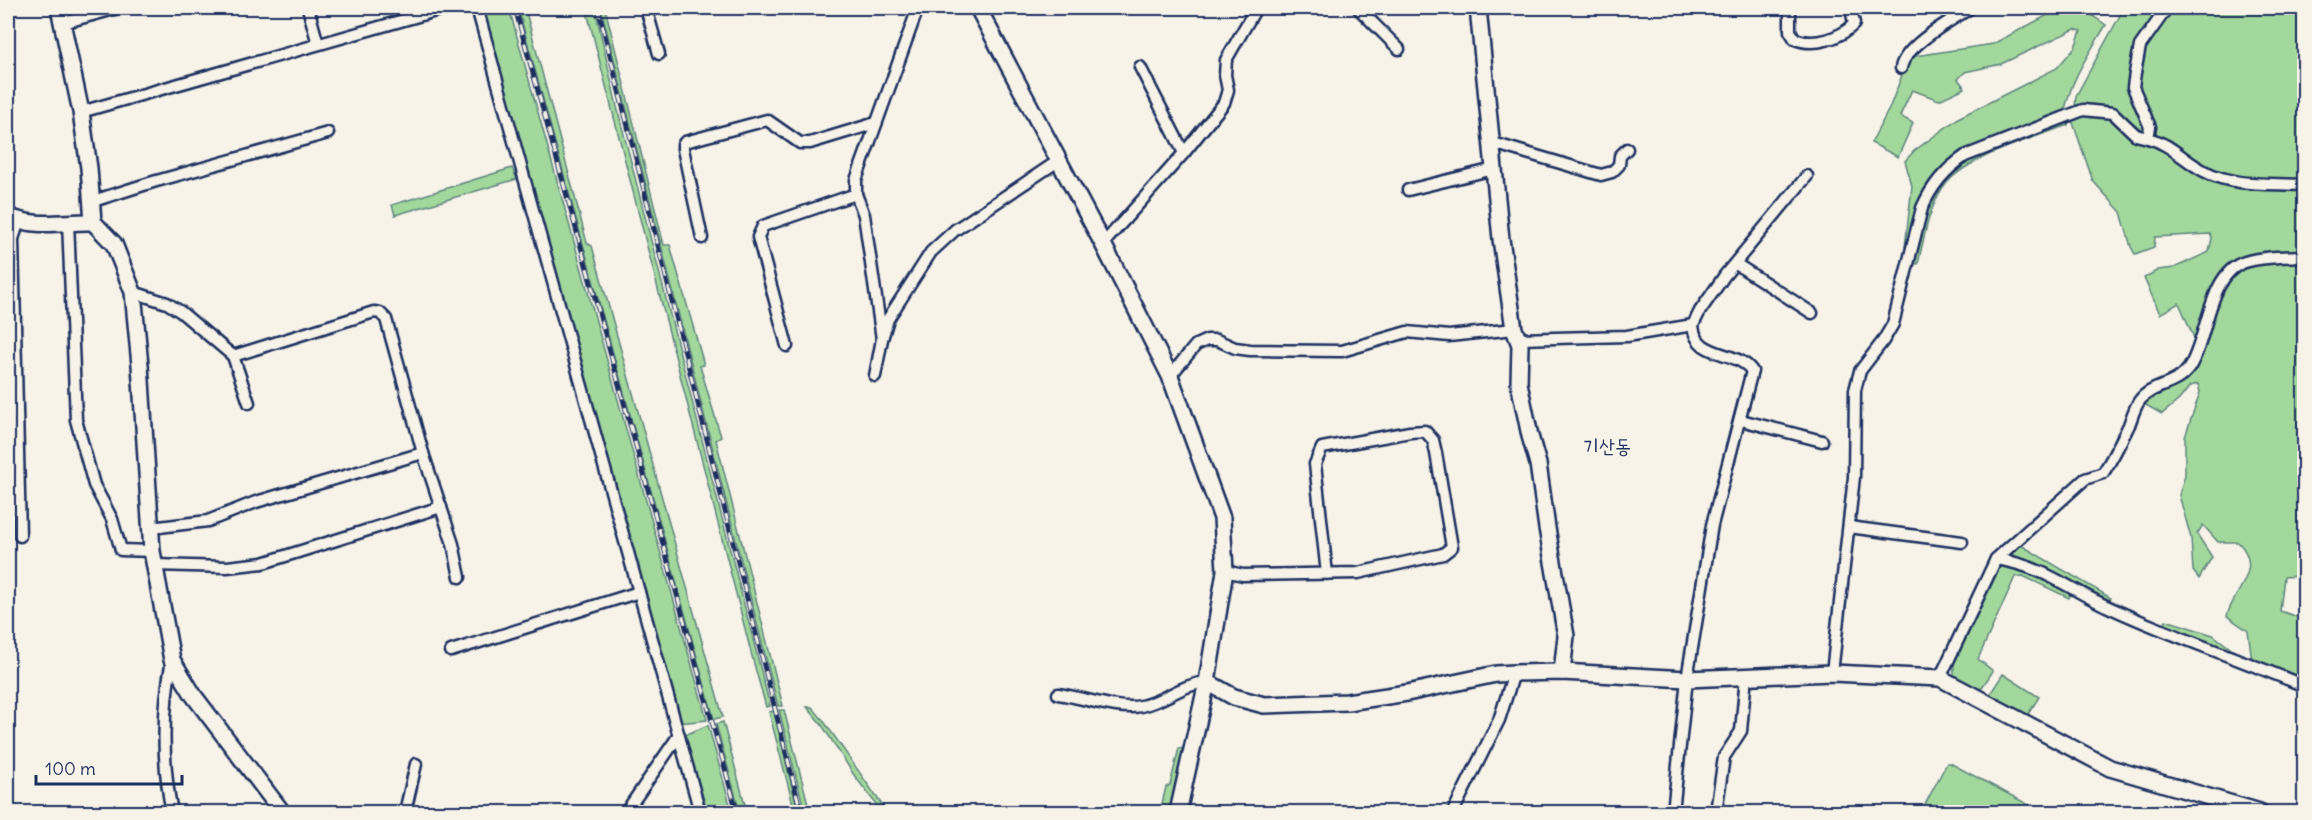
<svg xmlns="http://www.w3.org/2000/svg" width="2312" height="820" font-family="Delius,'Poor Story',sans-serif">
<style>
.green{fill:#a2d89c;stroke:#5e847d;stroke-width:1.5}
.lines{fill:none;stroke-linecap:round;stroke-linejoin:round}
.street-casing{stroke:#1b2f5e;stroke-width:15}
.secondary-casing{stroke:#1b2f5e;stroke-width:20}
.street{stroke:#f7f3e8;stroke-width:10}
.secondary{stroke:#f7f3e8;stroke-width:15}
.rail-casing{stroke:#1b2f5e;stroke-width:5}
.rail{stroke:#f7f3e8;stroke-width:3;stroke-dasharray:9;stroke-linecap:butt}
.labels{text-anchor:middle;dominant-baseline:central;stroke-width:4.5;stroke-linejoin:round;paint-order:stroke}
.quarter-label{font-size:20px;fill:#1b2f5e;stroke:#f7f3e8}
</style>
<rect width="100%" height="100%" fill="#f7f3e8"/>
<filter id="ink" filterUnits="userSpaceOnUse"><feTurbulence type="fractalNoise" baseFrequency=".0167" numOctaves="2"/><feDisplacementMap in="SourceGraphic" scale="12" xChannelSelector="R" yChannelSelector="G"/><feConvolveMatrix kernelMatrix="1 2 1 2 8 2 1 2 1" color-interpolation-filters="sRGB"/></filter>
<g filter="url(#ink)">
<g class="green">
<path d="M 481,8 L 509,8 L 707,720 L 679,723 L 552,255 Z"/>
<path d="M 518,8 L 525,8 L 587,243 L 592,246 L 723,717 L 714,719 Z"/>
<path d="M 586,8 L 595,8 L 617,107 L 770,706 L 766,707 L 753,660 Z"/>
<path d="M 601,8 L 605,8 L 664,245 L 670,245 L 704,365 L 700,366 L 721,437 L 716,440 L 783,706 L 778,706 Z"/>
<path d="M 2061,8 L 2098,8 L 2093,16 L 2106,25 C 2088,55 2070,80 2064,115 L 1947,164 C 1921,190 1919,215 1909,249 L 1905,247 L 1912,186 L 1905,161 L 1914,151 L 1960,117 L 2057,68 L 2075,47 L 2081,31 L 2075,29 L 2001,64 L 1965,72 L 1958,79 L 1965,88 L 1939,100 L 1912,90 L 1900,116 L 1913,123 L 1898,157 L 1871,143 L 1889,109 L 1909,57 L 1993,44 Z"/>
<path d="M 2124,8 L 2162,8 L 2133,61 L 2147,126 L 2143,129 C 2134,127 2131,121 2124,116 C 2108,102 2093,105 2075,108 L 2076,96 Z"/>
<path d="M 2171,8 L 2304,8 L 2304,184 L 2200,172 L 2304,191 L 2304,254 L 2233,264 L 2198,347 L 2179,303 L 2160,314 L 2144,278 L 2158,270 L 2174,268 L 2209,252 L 2212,238 L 2210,234 L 2155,237 L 2154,247 L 2135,254 L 2131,247 L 2121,212 L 2093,181 L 2071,117 C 2108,107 2118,121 2146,141 C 2143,111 2132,72 2146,42 C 2152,30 2163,18 2171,8 Z"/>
<path d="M 2066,121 L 2068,125 C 2032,139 1963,157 1942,189 C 1928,210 1924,239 1918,264 L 1911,262 L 1926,206 L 1950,169 L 1970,158 Z"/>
<path d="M 512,168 L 517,179 L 395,215 L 392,205 Z"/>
<path d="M 2304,259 L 2304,564 L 2300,566 L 2298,576 L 2284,577 L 2280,611 L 2304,619 L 2304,683 L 2252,660 L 2248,631 L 2227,616 C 2233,591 2265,569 2238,542 L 2218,542 L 2203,525 L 2197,534 L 2212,557 L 2199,579 L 2193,571 L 2191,538 L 2179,495 L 2185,475 L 2185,437 L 2200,392 L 2198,384 L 2190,386 L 2179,400 L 2162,414 L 2144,404 L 2149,398 L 2178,383 L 2222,286 L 2245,264 Z"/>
<path d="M 2019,544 L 2111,598 L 2109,603 L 2010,554 Z"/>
<path d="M 2010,565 L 2071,593 L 2069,598 L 2023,576 L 2015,577 L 1978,659 L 1993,671 L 1979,692 L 1954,677 L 1954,664 L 2000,567 Z"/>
<path d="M 2166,620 L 2213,635 L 2238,654 L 2164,627 Z"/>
<path d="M 2003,674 L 2039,697 L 2025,719 L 1988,697 Z"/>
<path d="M 812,707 L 823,720 L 887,812 L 882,812 L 854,775 L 822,725 L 807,707 Z"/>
<path d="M 779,710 L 784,710 L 810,812 L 805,812 Z"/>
<path d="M 774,711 L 798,812 L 795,812 L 769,712 Z"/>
<path d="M 723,722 L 747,812 L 740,812 L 716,724 Z"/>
<path d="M 708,725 L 732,812 L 706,812 L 685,737 L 687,734 Z"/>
<path d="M 1179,748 L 1185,750 L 1173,812 L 1160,812 L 1166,787 L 1170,785 Z"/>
<path d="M 1947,763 L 1950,763 L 2042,812 L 1921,812 Z"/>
</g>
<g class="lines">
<g class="street-casing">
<g id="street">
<path d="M 308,8 L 318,44"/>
<path d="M 477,8 L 700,812"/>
<path d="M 646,8 L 659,54"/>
<path d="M 1358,8 L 1399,49"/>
<path d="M 1790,8 L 1790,31 L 1795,39 C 1814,47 1841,38 1854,24 L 1851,8"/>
<path d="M 63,23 L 118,8"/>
<path d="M 1140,67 L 1184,153"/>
<path d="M 1901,68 C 1904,46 1952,20 1970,8"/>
<path d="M 81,112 L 446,8"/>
<path d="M 2148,138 C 2171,144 2183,160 2204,171 C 2234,187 2268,183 2301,185 L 2304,187"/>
<path d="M 1493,143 L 1601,175 L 1612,172 L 1619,165 L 1620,156 L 1627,149"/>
<path d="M 1408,190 L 1494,169"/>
<path d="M 90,202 L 153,182 L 328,133"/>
<path d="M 19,221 L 13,239 L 20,536"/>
<path d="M 68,221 L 76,420 L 94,485 L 112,519 L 121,550 L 152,551"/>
<path d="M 702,238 L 683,149 L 683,145 L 685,142 L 767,120 L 800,143 L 810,143 L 876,123"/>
<path d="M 1103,244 L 1184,153 L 1224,103 L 1228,90 L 1225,75 L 1226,60 L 1256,8"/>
<path d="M 1736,264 L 1812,313"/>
<path d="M 133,292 L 167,303 L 181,312 L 233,356 L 249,403"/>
<path d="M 882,339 L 864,215 L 856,194 L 856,180 L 918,8"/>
<path d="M 1519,339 L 1627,336 L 1693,325 L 1700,311 L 1725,275 L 1807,176"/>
<path d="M 787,346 L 758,237 L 763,226 L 856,194"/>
<path d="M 233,356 L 374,312 L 380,313 L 386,319 L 423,453 L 453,544 L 460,577"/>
<path d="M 875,376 L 882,339 L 888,319 L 931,252 L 955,230 L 1058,161"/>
<path d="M 1170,376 L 1196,345 L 1207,340 L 1217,340 L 1235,348 L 1250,350 L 1342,351 L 1407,332 L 1449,336 L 1514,329"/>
<path d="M 1741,420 L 1822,441"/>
<path d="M 1849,527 L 1962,542"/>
<path d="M 151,528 L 208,521 L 256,502 L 423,453"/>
<path d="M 1996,559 C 2047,567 2069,590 2113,609 C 2176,638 2241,659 2304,686"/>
<path d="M 154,565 L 227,567 L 263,563 L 441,507"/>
<path d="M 1225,571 L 1243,575 L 1358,573 L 1443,554 L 1452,547 L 1436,453 L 1433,440 L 1425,431 L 1410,432 L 1322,448 L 1315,464 L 1327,574"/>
<path d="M 451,651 L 639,592"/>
<path d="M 172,660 C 162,709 162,764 172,812"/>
<path d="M 1832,673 L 1854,477 L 1855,390 L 1860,371 L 1883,341 L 1893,324 L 1922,208 C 1932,185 1945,170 1965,156 L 2083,110 L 2113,113 L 2136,135 L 2148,138 L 2150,127 L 2133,87 L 2135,73 L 2140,46 L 2167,8"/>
<path d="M 1940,678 L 1996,559 L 2085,479 L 2103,473 C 2113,458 2121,441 2129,425 C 2132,417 2135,406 2140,400 C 2152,384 2176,387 2189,368 C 2208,339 2208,273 2245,262 C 2264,256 2285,257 2304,256"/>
<path d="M 1058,694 C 1082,697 1118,711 1141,706 C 1165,701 1182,684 1207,682"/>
<path d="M 405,812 L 416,764"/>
<path d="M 626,812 L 679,735"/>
<path d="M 1453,812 L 1499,720 L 1514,673"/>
<path d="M 1673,812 L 1687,679 L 1712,525 L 1752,371 C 1737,349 1695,359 1693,325"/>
<path d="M 1716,812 L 1724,757 L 1741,731 L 1746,676"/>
</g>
</g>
<g class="secondary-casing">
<g id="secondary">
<path d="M 59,8 L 81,112 L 89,168 L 93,222"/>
<path d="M 978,8 L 1103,244 L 1170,376 L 1222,518 L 1225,571 L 1207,682 L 1178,812"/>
<path d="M 1478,8 L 1501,239 L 1514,329 L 1520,345 L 1519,383 L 1530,436 L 1538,464 L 1547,528 L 1566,636 L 1562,672"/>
<path d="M 8,216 C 35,229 64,221 93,222 L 114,244 L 133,292 L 140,365 L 152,551 L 172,660 L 194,696 L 282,812"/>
<path d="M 1207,682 L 1234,697 L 1264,705 L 1347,702 L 1407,693 L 1496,674 L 1514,673 L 1562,672 L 1687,679 L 1832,673 L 1940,678 L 2110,768 L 2260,812"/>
</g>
</g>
<use href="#street" class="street"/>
<use href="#secondary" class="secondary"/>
<g class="rail-casing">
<g id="rail">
<path d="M 515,8 L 737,812"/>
<path d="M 598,8 L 801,812"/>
</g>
</g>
<use href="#rail" class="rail"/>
</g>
</g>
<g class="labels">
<g class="quarter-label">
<text x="1607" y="445">기산동</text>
</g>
</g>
<rect width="2312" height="820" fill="none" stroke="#f7f3e8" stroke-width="30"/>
<rect x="15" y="15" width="2282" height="790" fill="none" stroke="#1b2f5e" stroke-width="2" filter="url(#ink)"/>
<path d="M36 775v9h146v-9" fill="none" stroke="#1b2f5e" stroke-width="3"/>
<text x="45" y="775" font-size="18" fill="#1b2f5e" stroke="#f7f3e8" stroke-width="4.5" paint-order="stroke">100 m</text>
</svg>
